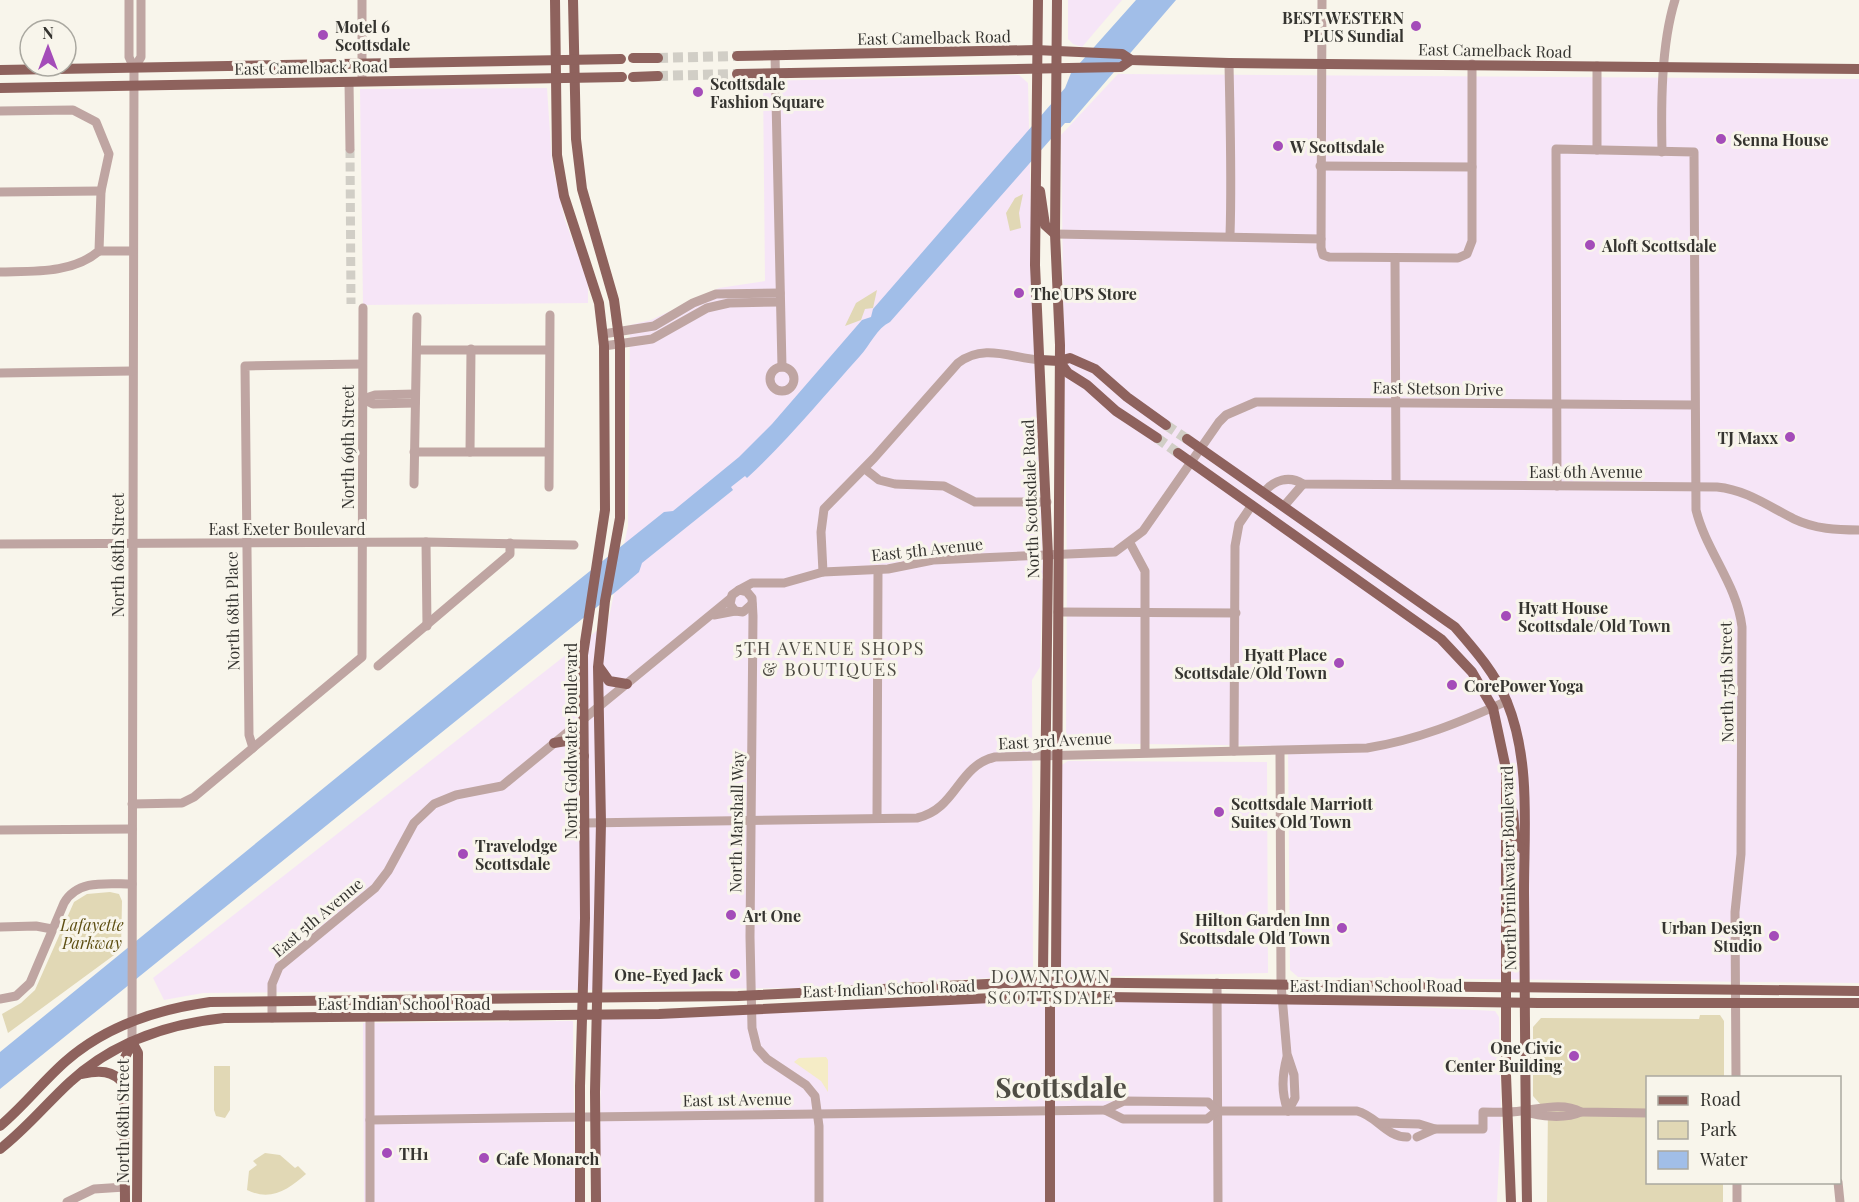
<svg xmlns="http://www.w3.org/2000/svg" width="1859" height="1202" font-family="'Playfair Display',serif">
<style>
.commercial{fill:#f6e5f7}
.green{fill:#e1d8b5}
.sand{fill:#f5ecc6}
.water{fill:#a1bee8}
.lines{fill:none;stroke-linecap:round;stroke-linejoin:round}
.minor-tunnel{stroke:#d1cec6;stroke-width:9;stroke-dasharray:9 4.5;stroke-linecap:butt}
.major-tunnel{stroke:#d1cec6;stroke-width:10;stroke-dasharray:10 5;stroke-linecap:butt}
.minor{stroke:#bfa5a2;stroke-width:9}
.major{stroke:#8e625d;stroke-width:10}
.poi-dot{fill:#a44cb9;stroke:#f8f5eb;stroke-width:2}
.labels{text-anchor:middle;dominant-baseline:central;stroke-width:6;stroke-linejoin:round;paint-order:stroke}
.poi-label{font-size:16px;font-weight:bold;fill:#353430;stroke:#f8f5eb;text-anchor:start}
.street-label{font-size:16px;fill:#353430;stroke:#f8f5eb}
.park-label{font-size:16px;font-style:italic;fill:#5d4e12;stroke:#f8f5eb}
.neighbourhood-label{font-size:18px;letter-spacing:1.5px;fill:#4e4c44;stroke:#f8f5eb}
.town-label{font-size:28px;font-weight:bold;fill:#4e4c44;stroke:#f8f5eb}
</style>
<rect width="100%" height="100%" fill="#f8f5eb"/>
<g class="commercial">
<path d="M 1068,0 L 1122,0 L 1082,47 L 1073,44 L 1068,39 Z"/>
<path d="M 1118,74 L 1859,79 L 1859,983 L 1298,977 L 1290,970 L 1288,746 L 1072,743 L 1066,736 L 1067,569 L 1061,135 Z"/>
<path d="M 1019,75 L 1028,83 L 1034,351 L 1043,572 L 1040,667 L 1032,680 L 1033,969 L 1025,976 L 805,988 L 203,993 L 164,1000 L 153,978 L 608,622 L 628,526 L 630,325 L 651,320 L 719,288 L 765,281 L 763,81 Z"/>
<path d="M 547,88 L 552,163 L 565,220 L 588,283 L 588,303 L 363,305 L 360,89 Z"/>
<path d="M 1068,761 L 1267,762 L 1268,973 L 1072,977 L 1064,975 L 1061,968 L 1062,765 Z"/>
<path d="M 1032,1000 L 1359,1004 L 1495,1011 L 1499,1017 L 1501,1119 L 1497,1202 L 600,1202 L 601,1019 Z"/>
<path d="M 573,1021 L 575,1202 L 364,1202 L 363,1023 Z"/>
</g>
<g class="green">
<path d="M 1023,194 L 1019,213 L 1021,228 L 1010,231 L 1006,213 L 1015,198 Z"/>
<path d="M 877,290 L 873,308 L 865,309 L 861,320 L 845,326 L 856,303 Z"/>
<path d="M 110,892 L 119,894 L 122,901 L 121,950 L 8,1033 L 2,1014 L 21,1003 L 35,990 L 74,902 L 87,894 Z"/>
<path d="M 1700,1015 L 1720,1015 L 1724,1021 L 1724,1077 L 1648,1078 L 1648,1182 L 1723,1183 L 1723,1202 L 1547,1202 L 1548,1105 L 1541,1105 L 1533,1096 L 1533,1027 L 1541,1018 L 1699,1019 Z"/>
<path d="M 214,1066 L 230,1066 L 230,1110 L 225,1118 L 216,1116 L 214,1110 Z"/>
<path d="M 265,1153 L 280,1155 L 295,1168 L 298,1166 L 306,1174 C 289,1189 271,1202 247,1190 L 249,1171 L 257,1165 L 253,1161 Z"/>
</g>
<path class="sand" d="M 826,1057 L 828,1060 L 828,1092 L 821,1081 L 794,1062 L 799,1058 Z"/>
<path class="water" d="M 1136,0 L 1176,0 L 1070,123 L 1065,123 L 890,322 C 877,328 870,345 860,356 C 823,397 788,440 747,478 L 745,476 L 731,487 L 733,490 L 642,563 L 639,572 L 618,590 L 0,1089 L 0,1052 L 580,579 L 664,512 L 673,511 L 739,457 L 772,424 L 862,320 L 871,317 L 873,309 L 1065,88 L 1071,73 Z"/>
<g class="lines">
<path class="minor-tunnel" d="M 350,149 L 351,304"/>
<g class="major-tunnel">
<path d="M 658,58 L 737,56"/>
<path d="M 658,76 L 737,74"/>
<path d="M 1166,425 L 1187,439"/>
<path d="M 1157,438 L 1178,453"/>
</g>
<g class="minor">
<path d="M 129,0 L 129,57 L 134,68 L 132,1042"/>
<path d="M 1322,0 L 1321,248 L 1323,255 L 1329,257 L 1458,258 L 1467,254 L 1472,241 L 1472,64"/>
<path d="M 775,55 L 782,367"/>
<path d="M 1229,63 C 1230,120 1232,178 1230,235"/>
<path d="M 1597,66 L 1597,150"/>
<path d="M 134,68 L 141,57 L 141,0"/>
<path d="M 362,81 L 362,0"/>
<path d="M 349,82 L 350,149"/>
<path d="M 0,111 L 73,110 L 96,122 L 109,154 L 101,191 L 99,251 C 72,274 33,271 0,272"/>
<path d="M 1662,152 C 1661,105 1661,45 1675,0"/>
<path d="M 1320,166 L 1472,167"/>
<path d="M 0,192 L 101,191"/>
<path d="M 1055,234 L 1321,239"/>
<path d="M 99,251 L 133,251"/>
<path d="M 1395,258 L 1396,483"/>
<path d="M 603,334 L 654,326 L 693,303 L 716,294 L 780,293"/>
<path d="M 604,346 L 652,339 L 707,308 L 729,303 L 780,302"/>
<path d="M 417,350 L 549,350"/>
<circle cx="782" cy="379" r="12"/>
<path d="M 0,373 L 132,371"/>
<path d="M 363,399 L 373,404 L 415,403"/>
<path d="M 363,399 L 375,395 L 415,394"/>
<path d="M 414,452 L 548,452"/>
<path d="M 470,452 L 471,349"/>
<path d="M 865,469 L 879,480 L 895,484 L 944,486 L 975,502 L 1047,502"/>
<path d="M 414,484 L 417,317"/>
<path d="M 1557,486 L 1556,149 L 1694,152 L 1696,510 C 1706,551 1737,584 1742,627 L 1741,854 L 1735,912 L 1736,1078"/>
<path d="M 549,487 L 550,315"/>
<path d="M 1264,492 C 1274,480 1289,475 1303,484 L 1717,487 C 1747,490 1768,506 1794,519 C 1815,529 1837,530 1859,530"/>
<path d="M 1284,506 L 1303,484"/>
<path d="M 426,542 L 427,626"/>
<path d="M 1130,543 L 1145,571 L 1145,751"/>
<path d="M 0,544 L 426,542 L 574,545"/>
<path d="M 823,572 L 821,532 L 824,509 L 874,458 L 958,363 C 984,343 1011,358 1041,360"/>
<path d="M 739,590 L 752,583 L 784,583 L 823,572 L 888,569 L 933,560 L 1115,552 L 1143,531 L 1219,422 L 1226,415 L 1256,402 L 1694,405"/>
<path d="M 735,611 L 730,604 L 732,595 L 739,590 L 747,592 L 752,598 L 753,616 L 750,937 L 752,1028 L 757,1048 L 767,1059 L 806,1085 L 815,1096 L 819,1126 L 819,1202"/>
<path d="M 1058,612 L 1236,613"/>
<path d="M 714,615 L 735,611 L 743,612 L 752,604"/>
<path d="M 378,666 L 510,554 L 510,543"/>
<path d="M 253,748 L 249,735 L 245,366 L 362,364"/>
<path d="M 1234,751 L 1235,546 L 1239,524 L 1252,505"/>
<path d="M 1280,751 L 1281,984 L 1287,1054 L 1294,1075 L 1295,1098 L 1288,1111"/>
<path d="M 132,804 L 182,803 L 194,797 L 362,657 L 363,308"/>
<path d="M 877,818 L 878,570"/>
<path d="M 585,823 L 917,818 C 957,809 957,766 995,757 L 1367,748 C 1417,740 1461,722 1507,701"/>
<path d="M 0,830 L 132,829"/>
<path d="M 0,927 L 36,926 L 52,929"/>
<path d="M 1217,983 L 1218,1202"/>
<path d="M 0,999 L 16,996 L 30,983 L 64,903 C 78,879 107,884 132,884"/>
<path d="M 272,1018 L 272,984 L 279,967 L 375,888 L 388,871 L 414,823 L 434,804 L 456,795 L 502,786 L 730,599"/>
<path d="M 1287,1057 C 1282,1076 1281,1092 1288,1111"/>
<path d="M 1105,1110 L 1123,1119 L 1207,1119 L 1217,1111 L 1357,1111 C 1377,1116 1386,1137 1407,1137"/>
<path d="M 1524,1111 C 1539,1117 1566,1119 1581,1112"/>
<path d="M 370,1120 L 1105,1110 L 1124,1101 L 1208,1102 L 1217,1111"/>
<path d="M 1380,1123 L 1419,1124 L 1435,1129 L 1483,1129 L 1483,1112 C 1496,1112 1509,1113 1521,1111 C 1540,1109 1563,1102 1581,1112 L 1648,1113"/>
<path d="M 1417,1137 L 1435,1129"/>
<path d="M 1737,1182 L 1737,1202"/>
<path d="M 1838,1182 L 1840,1202"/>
<path d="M 67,1202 L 94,1189 L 125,1187"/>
<path d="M 370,1202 L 370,999"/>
</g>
<g class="major">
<path d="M 555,0 L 557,155 L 564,196 L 599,303 L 604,346 L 605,510 L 583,655 L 585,918 L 580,1086 L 580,1202"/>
<path d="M 573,0 L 576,139 L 582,189 L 614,300 L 620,345 L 620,518 L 605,601 L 598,667 L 601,823 L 595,1092 L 596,1202"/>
<path d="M 1038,0 L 1035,265 L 1048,556 L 1043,973 L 1046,988"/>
<path d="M 737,56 L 1036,50 L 1122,54 L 1131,60 L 1229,63 L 1859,69"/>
<path d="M 633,58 L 658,58"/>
<path d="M 0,70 L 621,59"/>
<path d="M 737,74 L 1121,67 L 1131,60"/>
<path d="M 633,77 L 658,76"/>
<path d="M 0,88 L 622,77"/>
<path d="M 1040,191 L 1045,225 L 1055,234"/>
<path d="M 1041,360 L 1059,361 L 1070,358 L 1095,369 L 1127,397 L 1166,425"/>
<path d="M 1059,361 L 1068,373 L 1087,385 L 1116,411 L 1157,438"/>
<path d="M 1187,439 L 1455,627 C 1475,650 1496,674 1507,702 C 1531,761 1524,829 1524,892 C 1525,995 1525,1098 1527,1202"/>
<path d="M 1178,453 L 1441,639 L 1472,672 L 1493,708 L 1506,769 L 1506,1075 L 1511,1202"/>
<path d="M 599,667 L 609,681 L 627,684"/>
<path d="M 554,743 L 566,741 L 576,743 L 584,756"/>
<path d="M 1510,808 L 1513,812 L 1516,844 L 1524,850"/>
<path d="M 132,1042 L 138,1053 L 137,1202"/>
<path d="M 82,1074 C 99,1070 113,1070 124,1084"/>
<path d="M 0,1126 C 24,1106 43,1081 66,1061 C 106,1026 159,1009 210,1002 L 738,996 L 1031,982 L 1859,991"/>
<path d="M 0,1149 C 26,1129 46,1104 70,1082 C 112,1043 167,1024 224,1018 L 659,1014 L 1033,996 L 1538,1003 L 1859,1003"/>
<path d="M 125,1202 L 124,1060 L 132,1042"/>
<path d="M 1050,1202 L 1050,997 L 1056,973 L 1060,345 L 1055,234 L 1057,0"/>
</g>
</g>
<g class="poi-dot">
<circle cx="1416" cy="26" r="6"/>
<circle cx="323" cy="35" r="6"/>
<circle cx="698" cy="92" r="6"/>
<circle cx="1721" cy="139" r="6"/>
<circle cx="1278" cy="146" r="6"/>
<circle cx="1590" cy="245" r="6"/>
<circle cx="1019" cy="293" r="6"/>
<circle cx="1790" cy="437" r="6"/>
<circle cx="1506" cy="616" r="6"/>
<circle cx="1339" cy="663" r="6"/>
<circle cx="1452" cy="685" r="6"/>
<circle cx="1219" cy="812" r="6"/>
<circle cx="463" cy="854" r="6"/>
<circle cx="731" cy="915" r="6"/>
<circle cx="1342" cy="928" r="6"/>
<circle cx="1774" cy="936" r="6"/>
<circle cx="735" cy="974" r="6"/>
<circle cx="1574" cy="1056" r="6"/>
<circle cx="387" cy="1153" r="6"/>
<circle cx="484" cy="1158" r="6"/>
</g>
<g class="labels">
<g class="poi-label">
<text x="1404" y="17" text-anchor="end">BEST WESTERN<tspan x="1404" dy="18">PLUS Sundial</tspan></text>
<text x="335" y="26">Motel 6<tspan x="335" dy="18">Scottsdale</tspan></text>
<text x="710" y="83">Scottsdale<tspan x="710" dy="18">Fashion Square</tspan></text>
<text x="1733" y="139">Senna House</text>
<text x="1290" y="146">W Scottsdale</text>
<text x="1602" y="245">Aloft Scottsdale</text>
<text x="1031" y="293">The UPS Store</text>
<text x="1778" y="437" text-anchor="end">TJ Maxx</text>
<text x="1518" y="607">Hyatt House<tspan x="1518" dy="18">Scottsdale/Old Town</tspan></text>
<text x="1327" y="654" text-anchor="end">Hyatt Place<tspan x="1327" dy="18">Scottsdale/Old Town</tspan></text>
<text x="1464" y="685">CorePower Yoga</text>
<text x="1231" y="803">Scottsdale Marriott<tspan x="1231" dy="18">Suites Old Town</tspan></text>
<text x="475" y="845">Travelodge<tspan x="475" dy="18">Scottsdale</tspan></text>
<text x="743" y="915">Art One</text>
<text x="1330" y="919" text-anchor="end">Hilton Garden Inn<tspan x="1330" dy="18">Scottsdale Old Town</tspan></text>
<text x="1762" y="927" text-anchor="end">Urban Design<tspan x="1762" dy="18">Studio</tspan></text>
<text x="723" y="974" text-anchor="end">One-Eyed Jack</text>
<text x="1562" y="1047" text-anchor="end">One Civic<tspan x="1562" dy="18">Center Building</tspan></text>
<text x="399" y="1153">TH1</text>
<text x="496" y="1158">Cafe Monarch</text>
</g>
<g class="street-label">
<text transform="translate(934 37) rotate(-1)">East Camelback Road</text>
<text transform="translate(1495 50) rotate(1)">East Camelback Road</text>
<text transform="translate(311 67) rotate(-1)">East Camelback Road</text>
<text transform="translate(1438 388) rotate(1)">East Stetson Drive</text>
<text transform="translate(347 447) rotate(-90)">North 69th Street</text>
<text x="1586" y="471">East 6th Avenue</text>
<text transform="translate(1030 499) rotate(-92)">North Scottsdale Road</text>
<text x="287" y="528">East Exeter Boulevard</text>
<text transform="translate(927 549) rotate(-6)">East 5th Avenue</text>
<text transform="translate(117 555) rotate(-90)">North 68th Street</text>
<text transform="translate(232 611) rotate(-91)">North 68th Place</text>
<text transform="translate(1726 682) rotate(-91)">North 75th Street</text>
<text transform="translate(1055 740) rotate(-3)">East 3rd Avenue</text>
<text transform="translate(570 741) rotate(-90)">North Goldwater Boulevard</text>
<text transform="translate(736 822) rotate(-89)">North Marshall Way</text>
<text transform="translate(1508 868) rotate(-91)">North Drinkwater Boulevard</text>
<text transform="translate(317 917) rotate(-40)">East 5th Avenue</text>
<text x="1376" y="985">East Indian School Road</text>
<text transform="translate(889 988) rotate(-2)">East Indian School Road</text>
<text x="404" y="1003">East Indian School Road</text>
<text transform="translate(737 1099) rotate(-1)">East 1st Avenue</text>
<text transform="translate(122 1121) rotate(-90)">North 68th Street</text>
</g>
<g class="park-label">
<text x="92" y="924">Lafayette<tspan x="92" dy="18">Parkway</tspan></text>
</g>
<g class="neighbourhood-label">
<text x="830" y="648">5TH AVENUE SHOPS<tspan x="830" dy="21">&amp; BOUTIQUES</tspan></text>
<text x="1051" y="976">DOWNTOWN<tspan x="1051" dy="21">SCOTTSDALE</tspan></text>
</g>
<g class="town-label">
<text x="1061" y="1086">Scottsdale</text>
</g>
</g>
<rect x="1646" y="1076" width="195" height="108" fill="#f8f5eb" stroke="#aaa8a0" stroke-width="1.5"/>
<rect x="1658" y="1096" width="30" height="9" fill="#8e625d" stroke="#aaa8a0" stroke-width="1.5"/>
<text x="1700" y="1106" font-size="18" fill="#353430">Road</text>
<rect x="1658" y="1121" width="30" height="18" fill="#e1d8b5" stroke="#aaa8a0" stroke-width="1.5"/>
<text x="1700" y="1136" font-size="18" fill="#353430">Park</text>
<rect x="1658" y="1151" width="30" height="18" fill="#a1bee8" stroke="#aaa8a0" stroke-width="1.5"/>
<text x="1700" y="1166" font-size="18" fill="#353430">Water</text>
<g transform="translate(48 48)"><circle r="28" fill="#f8f5eb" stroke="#aaa8a0" stroke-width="1.5"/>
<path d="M0-4.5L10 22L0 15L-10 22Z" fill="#a44cb9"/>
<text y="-9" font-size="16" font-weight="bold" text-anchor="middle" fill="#353430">N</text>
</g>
</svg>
